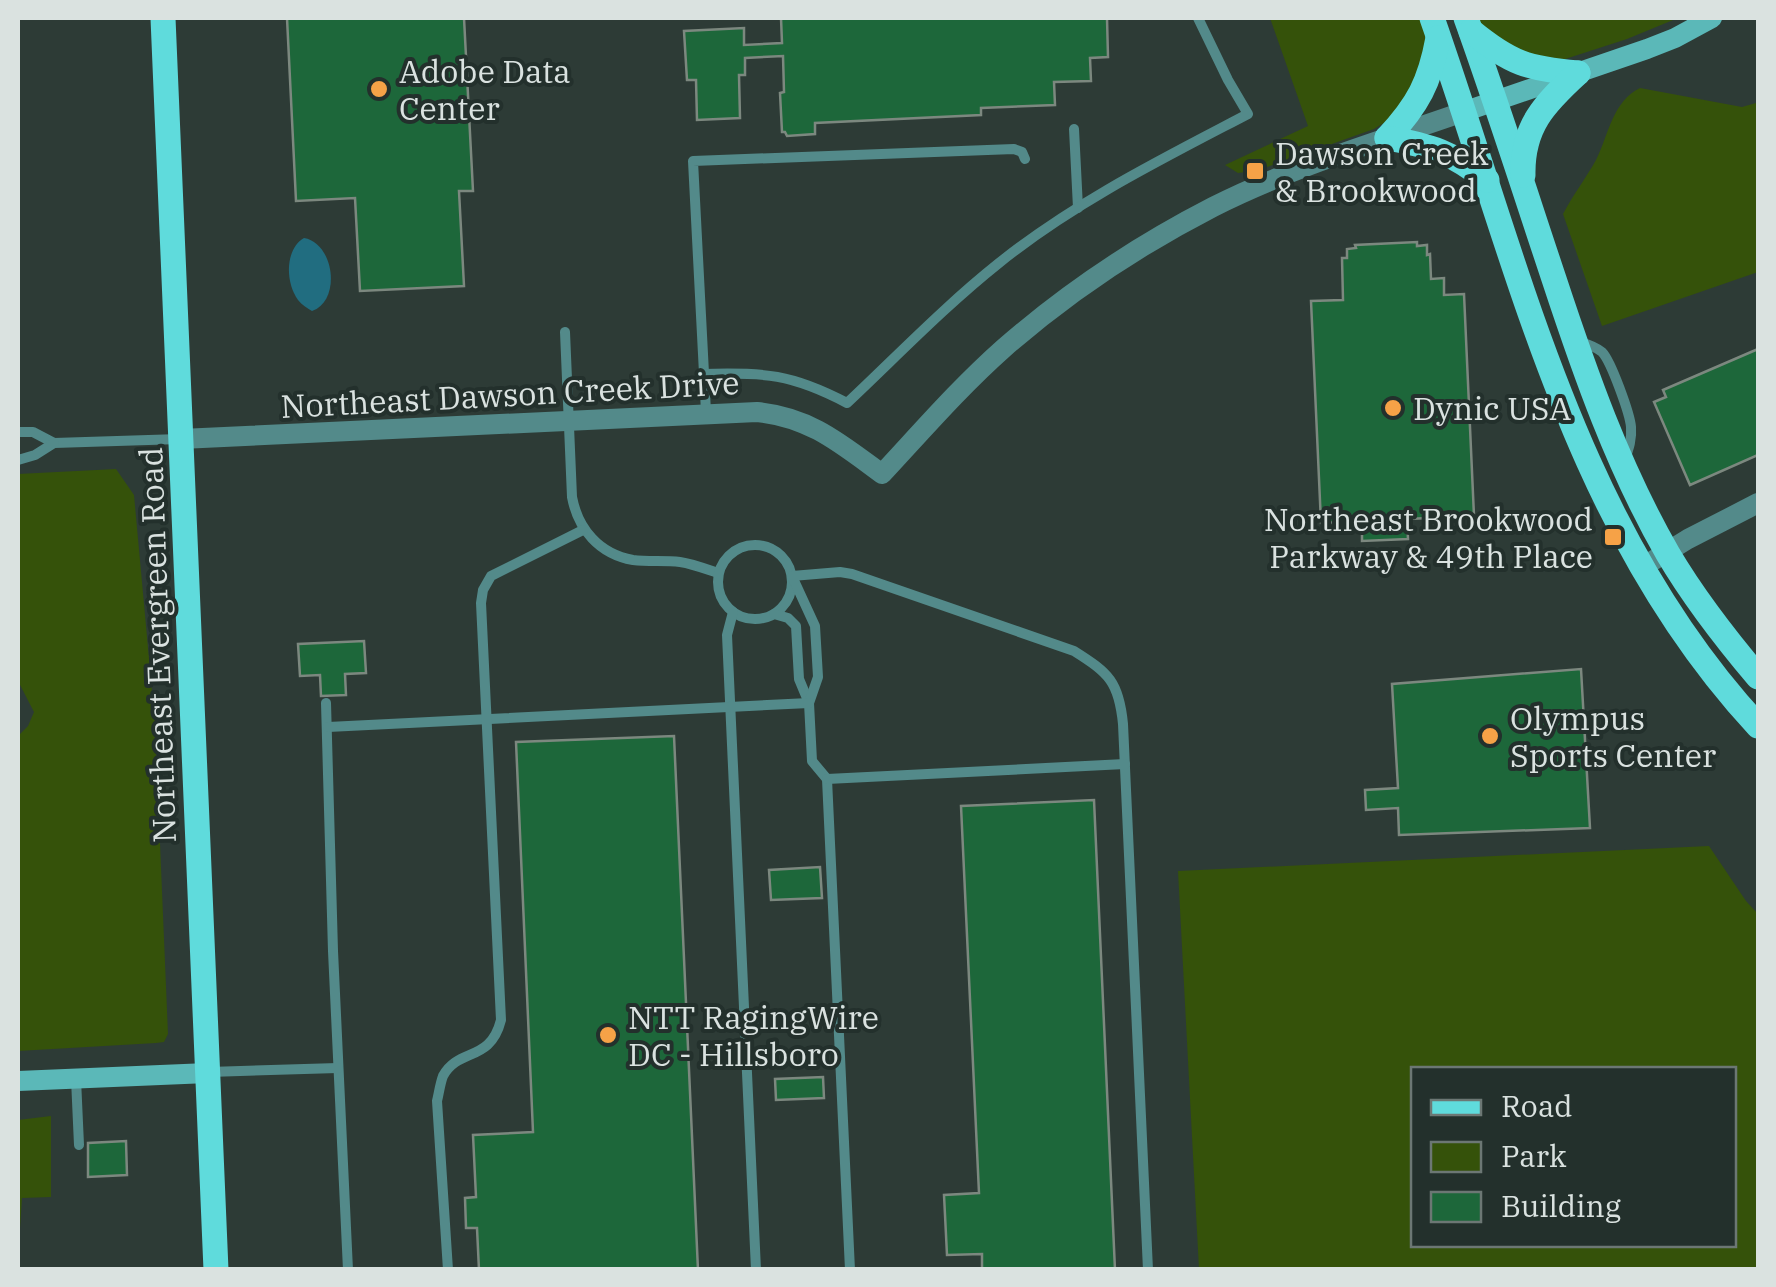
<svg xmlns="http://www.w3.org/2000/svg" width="1776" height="1287" font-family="'IBM Plex Serif',serif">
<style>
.green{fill:#35520a;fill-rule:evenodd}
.water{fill:#216d80}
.building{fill:#1d673a;stroke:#7c887f;stroke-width:2.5}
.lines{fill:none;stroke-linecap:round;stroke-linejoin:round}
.lane{stroke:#538a8a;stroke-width:10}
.street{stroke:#538a8a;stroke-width:20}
.secondary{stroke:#5bb8b8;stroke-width:20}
.primary{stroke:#5fdbdc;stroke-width:25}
.poi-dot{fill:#f6a247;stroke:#23302c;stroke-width:4}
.labels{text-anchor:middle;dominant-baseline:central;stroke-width:8;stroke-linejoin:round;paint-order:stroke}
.poi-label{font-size:32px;fill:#dae2e0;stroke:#23302c;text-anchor:start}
.street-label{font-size:32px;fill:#dae2e0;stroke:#23302c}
</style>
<rect width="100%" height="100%" fill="#2d3b36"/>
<g class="green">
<path d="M 1270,18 L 1422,18 L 1429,48 L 1400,113 L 1374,129 L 1259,170 L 1238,173 L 1225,165 L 1308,126 Z"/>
<path d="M 1476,18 L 1678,18 L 1627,39 L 1556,62 L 1504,51 Z"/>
<path d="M 1640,88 L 1742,107 L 1756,103 L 1758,107 L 1758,272 L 1602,326 L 1563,214 C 1573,195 1586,178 1596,160 C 1609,134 1612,102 1640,88 Z"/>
<path d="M 116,469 L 134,495 L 155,724 L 168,1034 L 164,1042 L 156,1043 L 18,1051 L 18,736 L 28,726 L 34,712 L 18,681 L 18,474 Z"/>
<path d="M 1709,846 L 1746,901 L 1758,914 L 1758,1269 L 1199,1269 L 1178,871 ZM 1414,1070 L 1734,1070 L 1734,1244 L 1414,1244 Z"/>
<path d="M 51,1116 L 51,1197 L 22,1198 L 18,1259 L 18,1120 Z"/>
</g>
<path class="water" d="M 304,238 C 334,243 342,300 312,311 C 307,308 302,305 298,300 C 285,282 285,249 304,238 Z"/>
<g class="building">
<path d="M 287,18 L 464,18 L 473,191 L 459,191 L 464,286 L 360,291 L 355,198 L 296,201 Z"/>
<path d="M 781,18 L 1107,18 L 1108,57 L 1090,58 L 1091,81 L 1054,82 L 1055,105 L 981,108 L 981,115 L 815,123 L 815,134 L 787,136 L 785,132 L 782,132 L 780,93 L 784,92 L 783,56 L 745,58 L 745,75 L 739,75 L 740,118 L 697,120 L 696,80 L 687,80 L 684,31 L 744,28 L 744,45 L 782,43 Z"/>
<path d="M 1417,242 L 1417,246 L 1427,245 L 1427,255 L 1430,254 L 1431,279 L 1444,278 L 1444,295 L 1464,294 L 1474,516 L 1407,519 L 1408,539 L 1362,541 L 1362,521 L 1321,523 L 1311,301 L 1343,300 L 1342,258 L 1347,258 L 1347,249 L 1356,248 L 1355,245 Z"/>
<path d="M 1758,349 L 1758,455 L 1690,485 L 1654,402 L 1666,397 L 1663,390 Z"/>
<path d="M 364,641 L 366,673 L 345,674 L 346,695 L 321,696 L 320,675 L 300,676 L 298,644 Z"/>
<path d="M 1581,669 L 1590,828 L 1399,835 L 1398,808 L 1366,810 L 1365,790 L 1398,788 L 1392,684 Z"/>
<path d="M 674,736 L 698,1270 L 479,1270 L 477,1228 L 466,1228 L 465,1198 L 476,1197 L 473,1135 L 533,1132 L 516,742 Z"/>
<path d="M 1094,800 L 1115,1270 L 982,1270 L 982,1254 L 947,1255 L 944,1195 L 979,1193 L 961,806 Z"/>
<path d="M 820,867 L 822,898 L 771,900 L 769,870 Z"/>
<path d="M 823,1077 L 824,1098 L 776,1100 L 775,1079 Z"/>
<path d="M 126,1141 L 127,1175 L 88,1177 L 88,1143 Z"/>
</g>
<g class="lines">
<g class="lane">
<path d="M 1074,129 L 1078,208"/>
<path d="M 565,332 L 572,497 C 578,529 599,554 633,560 C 649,562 665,560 680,562 C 693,564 706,569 718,573"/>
<path d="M 1580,342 C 1587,344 1596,347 1602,352 C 1611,361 1630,414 1631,427 C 1632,439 1629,448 1625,459"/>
<path d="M 703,374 C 764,372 792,374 847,403 C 897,356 945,306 999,263 C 1075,202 1162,159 1248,114 L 1228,80 L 1198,18"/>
<path d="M 706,412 L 693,161 L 1014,149 L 1022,152 L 1025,159"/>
<path d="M 18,432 L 33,432 L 54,443 L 180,439"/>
<path d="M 18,460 L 35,455 L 54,443"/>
<circle cx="755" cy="582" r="37"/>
<path d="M 733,612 L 727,635 L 756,1270"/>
<path d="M 774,614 L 788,618 L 796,626 L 799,679 L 809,703 L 812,761 L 827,779 L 850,1270"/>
<path d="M 326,703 L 333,951 L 348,1270"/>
<path d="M 809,703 L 818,677 L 815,626 L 792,576 L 840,572 L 852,574 L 1074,651 C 1109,673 1119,682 1123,724 L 1148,1270"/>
<path d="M 328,727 L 809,703"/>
<path d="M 827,779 L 1125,764"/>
<path d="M 209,1072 L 338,1068"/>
<path d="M 76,1079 L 79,1145"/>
<path d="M 448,1270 L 437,1101 C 439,1093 440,1084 443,1076 C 459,1047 490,1063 501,1020 L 481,603 L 483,590 L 491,576 L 583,530"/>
</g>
<g class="street">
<path d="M 181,439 L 757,412 C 810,417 841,444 882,474 C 922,431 960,387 1004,348 C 1067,293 1139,245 1213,207 C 1292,167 1380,141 1463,112"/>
<path d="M 1641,568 L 1688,539 L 1758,503"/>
</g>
<g class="secondary">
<path d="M 1463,112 L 1647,49 L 1675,38 L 1712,18"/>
<path d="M 18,1081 L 208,1073"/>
</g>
<g class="primary">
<path d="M 163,18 L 216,1270"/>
<path d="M 1432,18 C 1519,265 1574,528 1758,726"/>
<path d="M 1466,18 C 1497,104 1525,192 1554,279 C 1585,373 1618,467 1668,554 C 1694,598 1725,638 1758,677"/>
<path d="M 1471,31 C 1510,63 1528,69 1578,73"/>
<path d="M 1387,138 C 1418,105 1430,82 1438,38"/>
<path d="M 1387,138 C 1432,146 1451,152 1487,180"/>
<path d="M 1523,175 C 1522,127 1544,104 1578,73"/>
</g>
</g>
<g class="poi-dot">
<circle cx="379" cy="89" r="10"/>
<rect x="1245" y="161" width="20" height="20" rx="5"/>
<circle cx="1393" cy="408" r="10"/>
<rect x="1603" y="527" width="20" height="20" rx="5"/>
<circle cx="1490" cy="736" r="10"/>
<circle cx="608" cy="1035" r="10"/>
</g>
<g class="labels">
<g class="poi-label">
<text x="399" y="71">Adobe Data<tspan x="399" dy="37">Center</tspan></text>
<text x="1275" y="153">Dawson Creek<tspan x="1275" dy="37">&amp; Brookwood</tspan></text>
<text x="1413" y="408">Dynic USA</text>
<text x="1593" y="519" text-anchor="end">Northeast Brookwood<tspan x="1593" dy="37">Parkway &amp; 49th Place</tspan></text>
<text x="1510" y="718">Olympus<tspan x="1510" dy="37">Sports Center</tspan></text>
<text x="628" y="1017">NTT RagingWire<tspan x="628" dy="37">DC - Hillsboro</tspan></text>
</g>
<g class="street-label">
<text transform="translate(510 394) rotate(-3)">Northeast Dawson Creek Drive</text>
<text transform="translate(157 645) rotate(-92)">Northeast Evergreen Road</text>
</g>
</g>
<rect width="1776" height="1287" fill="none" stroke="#dae2e0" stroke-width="40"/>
<rect x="1411" y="1067" width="325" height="180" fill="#23302c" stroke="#6c7774" stroke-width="2.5"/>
<rect x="1431" y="1100" width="50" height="15" fill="#5fdbdc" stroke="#6c7774" stroke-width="2.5"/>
<text x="1501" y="1117" font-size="30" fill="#dae2e0">Road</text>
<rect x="1431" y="1142" width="50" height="30" fill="#35520a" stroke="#6c7774" stroke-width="2.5"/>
<text x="1501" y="1167" font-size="30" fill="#dae2e0">Park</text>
<rect x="1431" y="1192" width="50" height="30" fill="#1d673a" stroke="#6c7774" stroke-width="2.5"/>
<text x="1501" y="1217" font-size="30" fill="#dae2e0">Building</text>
</svg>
